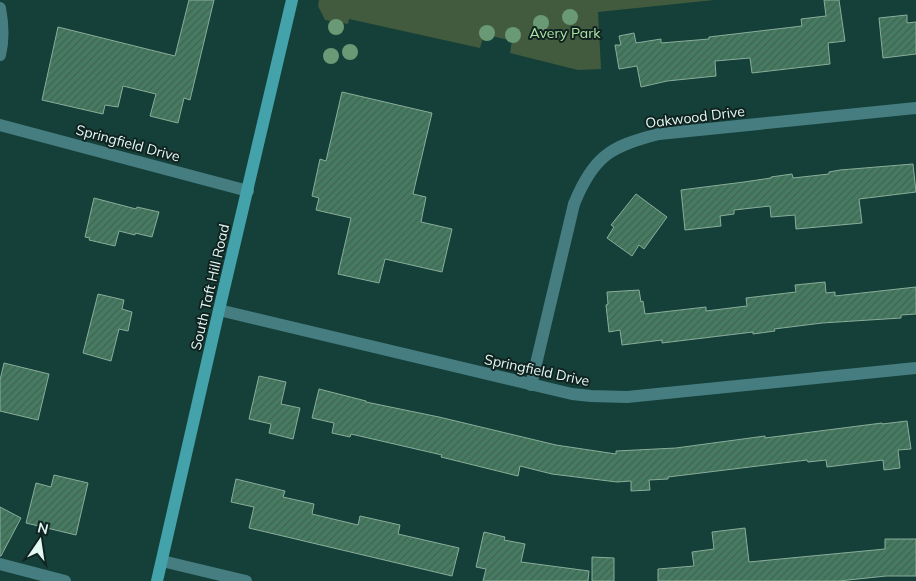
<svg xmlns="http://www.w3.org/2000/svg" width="916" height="581" font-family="Mulish,sans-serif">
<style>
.park{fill:#425b3e}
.building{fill:url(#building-hatch);stroke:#89ad9a}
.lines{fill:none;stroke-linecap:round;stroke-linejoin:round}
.minor{stroke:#457d81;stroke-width:12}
.secondary{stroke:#43a2aa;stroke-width:12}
.tree{fill:#699a75}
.labels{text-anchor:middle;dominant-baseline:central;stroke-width:4;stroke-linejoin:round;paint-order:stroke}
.park-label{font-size:14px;fill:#aee4a6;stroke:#112320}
.street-label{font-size:14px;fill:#e3f9f4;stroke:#112320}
</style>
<defs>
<pattern id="building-hatch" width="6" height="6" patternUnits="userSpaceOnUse" patternTransform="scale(1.25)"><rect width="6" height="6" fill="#457b61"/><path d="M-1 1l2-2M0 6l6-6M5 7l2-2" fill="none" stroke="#446154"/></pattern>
</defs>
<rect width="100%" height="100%" fill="#154039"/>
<path class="park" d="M 319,0 L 714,0 L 598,12 L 601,69 L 578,70 L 510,53 L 512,41 L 484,34 L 480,48 L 349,19 L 348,24 L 325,20 L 318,6 Z"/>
<g class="building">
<path d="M 189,0 L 214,0 L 190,100 L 184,98 L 178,123 L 150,116 L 156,94 L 123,86 L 118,107 L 105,105 L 103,114 L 42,100 L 58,27 L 175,56 Z"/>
<path d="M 824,0 L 839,0 L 845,41 L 828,43 L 830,64 L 752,73 L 750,58 L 715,61 L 716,76 L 667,81 L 641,87 L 637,66 L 619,69 L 615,45 L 621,45 L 619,36 L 634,33 L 636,43 L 661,39 L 661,43 L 709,39 L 709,37 L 802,26 L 801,19 L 826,16 Z"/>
<path d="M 907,15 L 907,23 L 916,22 L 916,54 L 883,58 L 879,18 Z"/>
<path d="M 342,92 L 432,113 L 413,194 L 426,197 L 421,222 L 452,229 L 442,272 L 385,259 L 379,283 L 338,274 L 351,218 L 316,210 L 319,198 L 312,196 L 320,159 L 326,161 Z"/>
<path d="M 913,164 L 916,192 L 859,199 L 862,223 L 796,229 L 795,215 L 771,217 L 770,206 L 734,210 L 734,214 L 720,216 L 721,226 L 685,230 L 681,190 L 744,182 L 771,178 L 771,177 L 792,174 L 793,178 L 829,174 L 829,172 L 840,170 Z"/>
<path d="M 636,194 L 667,217 L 644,249 L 639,245 L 632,256 L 607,238 L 614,227 L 611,225 Z"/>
<path d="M 94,198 L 136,209 L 137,207 L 159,212 L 152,237 L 135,233 L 135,235 L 119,231 L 115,246 L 89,240 L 90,238 L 85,237 Z"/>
<path d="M 825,282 L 826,293 L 835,292 L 835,296 L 916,287 L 916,314 L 901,315 L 901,318 L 822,323 L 774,329 L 775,331 L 753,334 L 753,332 L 662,343 L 662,340 L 622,345 L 620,330 L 609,332 L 606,305 L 608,304 L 607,292 L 639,290 L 641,302 L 643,301 L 645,314 L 706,307 L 706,311 L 747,306 L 746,298 L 796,292 L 795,285 Z"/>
<path d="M 98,294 L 124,300 L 122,309 L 132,312 L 128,331 L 119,329 L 111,361 L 83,353 Z"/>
<path d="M 4,363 L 49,374 L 38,420 L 0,411 L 0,380 Z"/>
<path d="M 259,376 L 286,382 L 281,404 L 300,408 L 293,439 L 269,433 L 271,424 L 249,419 Z"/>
<path d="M 319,389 L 366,401 L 366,402 L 439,417 L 556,445 L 616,454 L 616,451 L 676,448 L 765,436 L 765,438 L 882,423 L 882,424 L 907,421 L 911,449 L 898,450 L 900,468 L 884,470 L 883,460 L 827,467 L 826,460 L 808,462 L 807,460 L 668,477 L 668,479 L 649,480 L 650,490 L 631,491 L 631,481 L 617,482 L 552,474 L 520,466 L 518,476 L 441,457 L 442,455 L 351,434 L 350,437 L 332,433 L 334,423 L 312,418 Z"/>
<path d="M 54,475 L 88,483 L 76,535 L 26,523 L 36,483 L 51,487 Z"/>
<path d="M 236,479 L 285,491 L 283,497 L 314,504 L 312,514 L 358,525 L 360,516 L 400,525 L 398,534 L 459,548 L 452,576 L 249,528 L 254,507 L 231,502 Z"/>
<path d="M 0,507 L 21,518 L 1,556 L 0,556 Z"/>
<path d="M 745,528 L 749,562 L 885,549 L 885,539 L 916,539 L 916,576 L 886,576 L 839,581 L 658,581 L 658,569 L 694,566 L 692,552 L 714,549 L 712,532 Z"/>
<path d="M 484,532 L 505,537 L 504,540 L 525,544 L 521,562 L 589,571 L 588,581 L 483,581 L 486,569 L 476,567 Z"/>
<path d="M 592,557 L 614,558 L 614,581 L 592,581 Z"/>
</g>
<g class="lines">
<g class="minor">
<path d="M 0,8 C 3,24 4,39 0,55"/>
<path d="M 0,125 L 248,191"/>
<path d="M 219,310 L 572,394 L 591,396 L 627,397 L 916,368"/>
<path d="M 531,385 L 574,204 C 593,157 610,146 659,134 L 916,108"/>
<path d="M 162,561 L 246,581"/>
<path d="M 0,564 L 65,581"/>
</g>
<path class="secondary" d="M 157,581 L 219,310 L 292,0"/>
</g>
<g class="tree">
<circle cx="570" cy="17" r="8"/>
<circle cx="541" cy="23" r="8"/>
<circle cx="336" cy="27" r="8"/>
<circle cx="487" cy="33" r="8"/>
<circle cx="513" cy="35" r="8"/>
<circle cx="350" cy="52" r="8"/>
<circle cx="331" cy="56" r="8"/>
</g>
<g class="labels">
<g class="park-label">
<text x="565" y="33">Avery Park</text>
</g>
<g class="street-label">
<text transform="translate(695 117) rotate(-7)">Oakwood Drive</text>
<text transform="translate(128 143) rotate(15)">Springfield Drive</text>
<text transform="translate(210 287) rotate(-77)">South Taft Hill Road</text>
<text transform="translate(537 370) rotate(12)">Springfield Drive</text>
</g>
</g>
<g transform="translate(40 541) rotate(13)" stroke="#112320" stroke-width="4" paint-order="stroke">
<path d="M0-4L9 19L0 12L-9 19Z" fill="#e3f9f4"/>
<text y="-8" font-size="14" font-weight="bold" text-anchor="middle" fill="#e3f9f4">N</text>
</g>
</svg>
